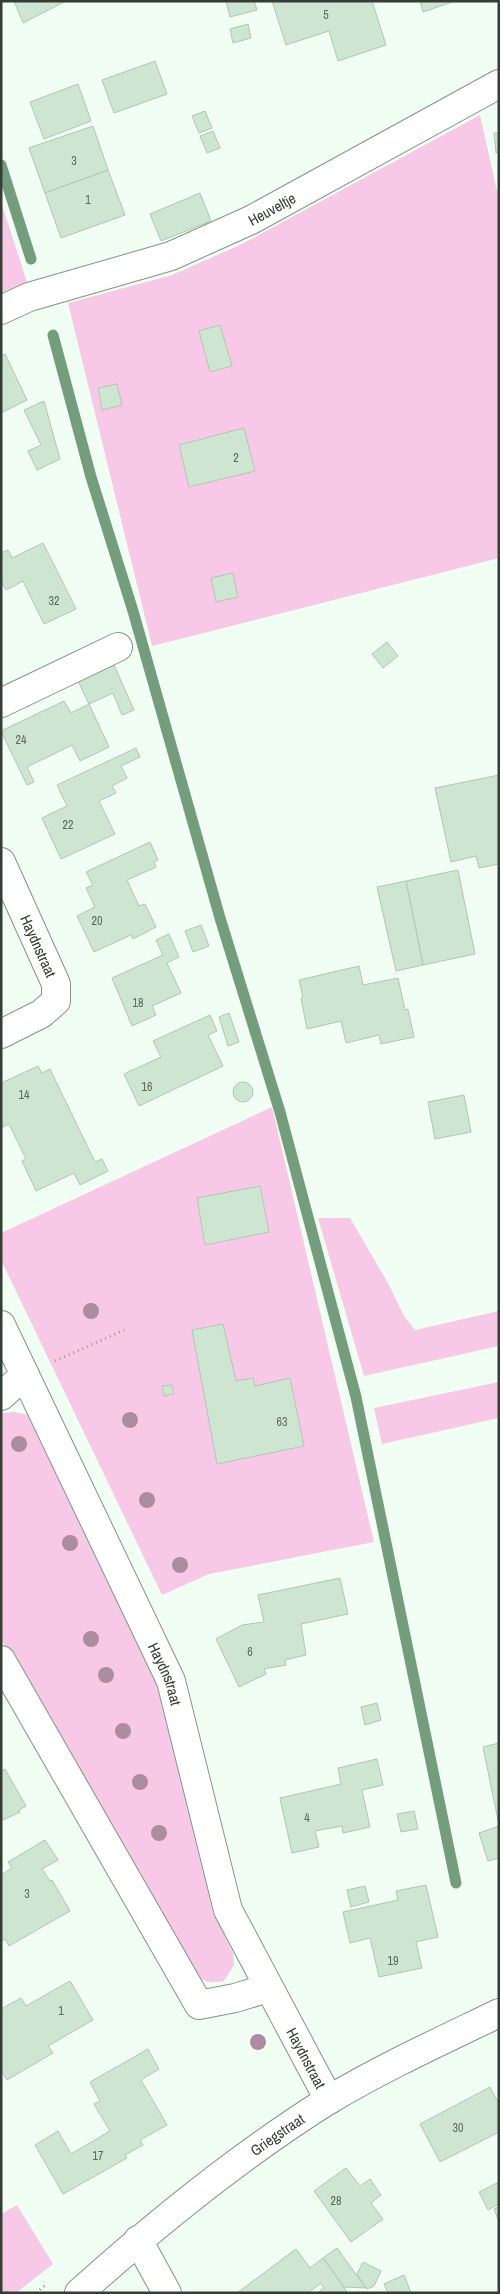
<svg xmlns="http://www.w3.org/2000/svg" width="500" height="2294" font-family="'Archivo Narrow',sans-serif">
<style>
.green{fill:#f8c9e6}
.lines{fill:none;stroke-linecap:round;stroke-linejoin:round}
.stream{stroke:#759d7d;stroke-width:11}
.building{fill:#cee5d2;stroke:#b0c7b4}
.street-casing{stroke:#809684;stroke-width:30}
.secondary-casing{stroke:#809684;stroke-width:30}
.path{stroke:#95a097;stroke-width:3;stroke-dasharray:1 4;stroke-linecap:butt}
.street{stroke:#fff;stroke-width:28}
.secondary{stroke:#fff;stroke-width:28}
.tree{fill:#ab8ca0}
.labels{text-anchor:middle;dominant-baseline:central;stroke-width:4;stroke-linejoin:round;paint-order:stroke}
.number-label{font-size:12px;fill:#5b685d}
.street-label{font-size:15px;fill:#353e36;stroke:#fff}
</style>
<rect width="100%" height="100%" fill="#f1fef3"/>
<g class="green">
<path d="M 480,115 L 499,200 L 499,558 L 152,646 L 68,303 L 172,275 L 242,244 Z"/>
<path d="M 1,202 L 27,282 L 1,293 Z"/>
<path d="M 272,1107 L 374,1542 L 209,1574 L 162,1595 L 1,1260 L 1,1233 Z"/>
<path d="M 318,1218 L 350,1218 L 388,1283 L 404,1316 L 415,1330 L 499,1311 L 499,1346 L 364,1376 Z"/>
<path d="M 499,1382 L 499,1418 L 382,1444 L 374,1408 Z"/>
<path d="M 15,1412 L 28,1415 L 37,1425 L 156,1678 L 170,1713 L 213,1912 L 233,1953 L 234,1965 L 224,1981 C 212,1983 206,1983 196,1976 L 1,1639 L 1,1413 Z"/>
<path d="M 17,2205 L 53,2264 L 16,2293 L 1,2293 L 1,2214 Z"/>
</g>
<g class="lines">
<g class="stream">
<path d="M 1,165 L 31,259"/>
<path d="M 53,335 L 91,477 L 133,611 L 220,918 L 280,1112 L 356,1397 L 456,1883"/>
</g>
</g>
<g class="building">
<path d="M 14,1 L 66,1 L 23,23 Z"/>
<path d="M 226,1 L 254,1 L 257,10 L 230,17 Z"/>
<path d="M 272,1 L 372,1 L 386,45 L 338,61 L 329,31 L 286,45 Z"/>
<path d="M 420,1 L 455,1 L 423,12 Z"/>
<path d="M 248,24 L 251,38 L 233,43 L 230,29 Z"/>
<path d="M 155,61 L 167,94 L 114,113 L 102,80 Z"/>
<path d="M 78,84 L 91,121 L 44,139 L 30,102 Z"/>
<path d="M 205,111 L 212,128 L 199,133 L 192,116 Z"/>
<path d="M 93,126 L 108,170 L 45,193 L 29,148 Z"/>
<path d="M 213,131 L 220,148 L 207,153 L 200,136 Z"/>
<path d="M 494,133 L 499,133 L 499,152 L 496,153 Z"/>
<path d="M 108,170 L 125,215 L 61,238 L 45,193 Z"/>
<path d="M 200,193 L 211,221 L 161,241 L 150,214 Z"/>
<path d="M 220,325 L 232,366 L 210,372 L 199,331 Z"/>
<path d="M 5,354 L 27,400 L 1,413 L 1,356 Z"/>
<path d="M 117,384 L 122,405 L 102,410 L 98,388 Z"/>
<path d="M 44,401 L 60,459 L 37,470 L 28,451 L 41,445 L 24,410 Z"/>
<path d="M 244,428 L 255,471 L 189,487 L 179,445 Z"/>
<path d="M 43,543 L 76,609 L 44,624 L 23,581 L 6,590 L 1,581 L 1,553 L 8,550 L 12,558 Z"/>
<path d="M 233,573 L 238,597 L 216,602 L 211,578 Z"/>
<path d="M 387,642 L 398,656 L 383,668 L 372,654 Z"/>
<path d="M 114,665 L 134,710 L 122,715 L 113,693 L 89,704 L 78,681 Z"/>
<path d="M 64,701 L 71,713 L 89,704 L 109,747 L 80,761 L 72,745 L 27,767 L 34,782 L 27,785 L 1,731 Z"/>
<path d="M 136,748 L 140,757 L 121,766 L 127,778 L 112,786 L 116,793 L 99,801 L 115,834 L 61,859 L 42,818 L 67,806 L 57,785 Z"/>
<path d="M 499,775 L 499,864 L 479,868 L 476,856 L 451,862 L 435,788 Z"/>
<path d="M 150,842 L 158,860 L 154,862 L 156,867 L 127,880 L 139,906 L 145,904 L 156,927 L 133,939 L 131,935 L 94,952 L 77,916 L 95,907 L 86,888 L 93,885 L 86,872 Z"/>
<path d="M 458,870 L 475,954 L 423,965 L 406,881 Z"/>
<path d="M 406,881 L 423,965 L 396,971 L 377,887 Z"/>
<path d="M 201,925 L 209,946 L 193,952 L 185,931 Z"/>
<path d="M 169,934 L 179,957 L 167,963 L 181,993 L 152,1006 L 156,1015 L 132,1026 L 112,978 L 163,955 L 156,940 Z"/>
<path d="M 359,966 L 363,985 L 398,978 L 405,1010 L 408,1009 L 414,1037 L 381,1044 L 379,1035 L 346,1043 L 341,1021 L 307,1029 L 301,998 L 303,997 L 299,980 Z"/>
<path d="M 229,1013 L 239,1042 L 228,1046 L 219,1017 Z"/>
<path d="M 210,1015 L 217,1031 L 208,1035 L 223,1066 L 139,1106 L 124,1074 L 161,1057 L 153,1041 Z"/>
<path d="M 38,1066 L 42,1073 L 50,1069 L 95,1162 L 102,1159 L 108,1171 L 80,1185 L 74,1173 L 36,1191 L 22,1161 L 26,1159 L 9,1124 L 1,1128 L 1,1083 Z"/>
<circle cx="243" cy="1092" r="10"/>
<path d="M 464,1095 L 471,1132 L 435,1139 L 428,1102 Z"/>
<path d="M 260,1186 L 269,1232 L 205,1245 L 197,1198 Z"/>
<path d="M 223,1324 L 236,1381 L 253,1378 L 255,1386 L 290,1378 L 304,1446 L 217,1464 L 192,1330 Z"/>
<path d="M 172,1385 L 174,1394 L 164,1396 L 162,1386 Z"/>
<path d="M 340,1578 L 348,1614 L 301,1624 L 306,1655 L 285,1660 L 286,1665 L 264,1669 L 266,1674 L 239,1687 L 216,1639 L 242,1625 L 264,1622 L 258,1595 Z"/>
<path d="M 377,1703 L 381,1720 L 365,1725 L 361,1707 Z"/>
<path d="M 499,1743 L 499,1825 L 483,1747 Z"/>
<path d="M 377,1759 L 383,1785 L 362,1790 L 370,1827 L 343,1833 L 342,1826 L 315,1831 L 319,1847 L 292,1853 L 280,1798 L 341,1784 L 338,1768 Z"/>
<path d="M 5,1769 L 26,1806 L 19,1810 L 20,1812 L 1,1821 L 1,1771 Z"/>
<path d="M 414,1811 L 418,1829 L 401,1832 L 397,1814 Z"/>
<path d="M 499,1826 L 499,1858 L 488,1861 L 479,1833 Z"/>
<path d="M 45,1840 L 58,1860 L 42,1869 L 50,1881 L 52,1880 L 70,1911 L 9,1946 L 5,1939 L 1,1941 L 1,1875 L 12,1868 L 8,1862 Z"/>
<path d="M 426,1885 L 438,1937 L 416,1942 L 422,1968 L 379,1977 L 370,1938 L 350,1943 L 343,1912 L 398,1900 L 396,1891 Z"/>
<path d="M 365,1886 L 369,1902 L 351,1907 L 347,1890 Z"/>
<path d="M 70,1981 L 93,2020 L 48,2046 L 53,2053 L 7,2080 L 1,2071 L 1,2009 L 21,1998 L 26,2006 Z"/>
<path d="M 148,2049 L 159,2069 L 141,2080 L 167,2125 L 140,2140 L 143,2145 L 125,2155 L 127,2158 L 63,2194 L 35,2145 L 58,2131 L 71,2154 L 110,2131 L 94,2104 L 100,2101 L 90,2082 Z"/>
<path d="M 490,2087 L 499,2104 L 499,2132 L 440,2162 L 420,2124 Z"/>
<path d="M 346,2168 L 360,2186 L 370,2179 L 381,2195 L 371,2203 L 383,2219 L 351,2242 L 314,2191 Z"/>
<path d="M 499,2182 L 499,2204 L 488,2210 L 479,2192 Z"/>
<path d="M 499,2207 L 499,2222 L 494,2209 Z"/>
<path d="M 337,2248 L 366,2288 L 344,2287 L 323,2258 Z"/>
<path d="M 296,2249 L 310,2268 L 323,2258 L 348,2293 L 317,2293 L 324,2288 L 321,2283 L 308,2293 L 237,2293 Z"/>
<path d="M 363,2262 L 381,2271 L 374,2286 L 367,2289 L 357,2274 Z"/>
<path d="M 404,2275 L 411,2293 L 388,2293 L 384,2284 Z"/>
</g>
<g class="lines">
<g class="street-casing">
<g id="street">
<path id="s1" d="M 1,310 L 29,297 L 171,256 L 251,220 L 499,84"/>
<path d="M 1,703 L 118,647"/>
<path id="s2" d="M 1,862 L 56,984 L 56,1001 L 41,1014 L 1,1034"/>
<path id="s3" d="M 1,1325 L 171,1681 L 228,1910 L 329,2100"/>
<path d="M 1,1396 L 25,1375"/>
<path d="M 1,1660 L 199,2005 L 235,1998 L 268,1988"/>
<path d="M 138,2240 L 167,2293"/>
</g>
</g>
<g class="secondary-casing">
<g id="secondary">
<path id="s4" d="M 79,2293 C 158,2222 238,2157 327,2101 C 382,2068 441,2041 499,2013"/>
</g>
</g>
<g class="path">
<path d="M 55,1361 L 124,1330"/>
<path d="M 36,2293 L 47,2284"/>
</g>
<use href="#street" class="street"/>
<use href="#secondary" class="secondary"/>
</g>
<g class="tree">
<circle cx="91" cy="1311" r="8"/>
<circle cx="130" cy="1420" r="8"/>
<circle cx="19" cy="1444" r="8"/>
<circle cx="147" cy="1500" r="8"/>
<circle cx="70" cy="1543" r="8"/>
<circle cx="180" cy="1565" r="8"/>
<circle cx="91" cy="1639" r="8"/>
<circle cx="106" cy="1675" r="8"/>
<circle cx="123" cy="1731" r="8"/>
<circle cx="140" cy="1782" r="8"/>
<circle cx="159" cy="1833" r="8"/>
<circle cx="258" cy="2042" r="8"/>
</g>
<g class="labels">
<g class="number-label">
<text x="326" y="15">5</text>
<text x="74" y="161">3</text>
<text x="88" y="200">1</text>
<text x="236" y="458">2</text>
<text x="54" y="601">32</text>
<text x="21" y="740">24</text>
<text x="68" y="825">22</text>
<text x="97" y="921">20</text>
<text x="138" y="1003">18</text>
<text x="147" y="1087">16</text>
<text x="24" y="1095">14</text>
<text x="282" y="1422">63</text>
<text x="250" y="1652">6</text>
<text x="307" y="1818">4</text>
<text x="27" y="1894">3</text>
<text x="393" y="1961">19</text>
<text x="61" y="2011">1</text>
<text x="458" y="2128">30</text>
<text x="98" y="2156">17</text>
<text x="336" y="2201">28</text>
</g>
<g class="street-label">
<text stroke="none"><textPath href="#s1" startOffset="290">Heuveltje</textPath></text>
<text stroke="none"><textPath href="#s2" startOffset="92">Haydnstraat</textPath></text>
<text stroke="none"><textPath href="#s3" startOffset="386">Haydnstraat</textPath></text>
<text stroke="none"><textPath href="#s3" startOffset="798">Haydnstraat</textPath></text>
<text stroke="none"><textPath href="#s4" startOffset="254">Griegstraat</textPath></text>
</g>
</g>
<rect width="500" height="2294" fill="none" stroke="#353e36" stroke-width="5"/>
</svg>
